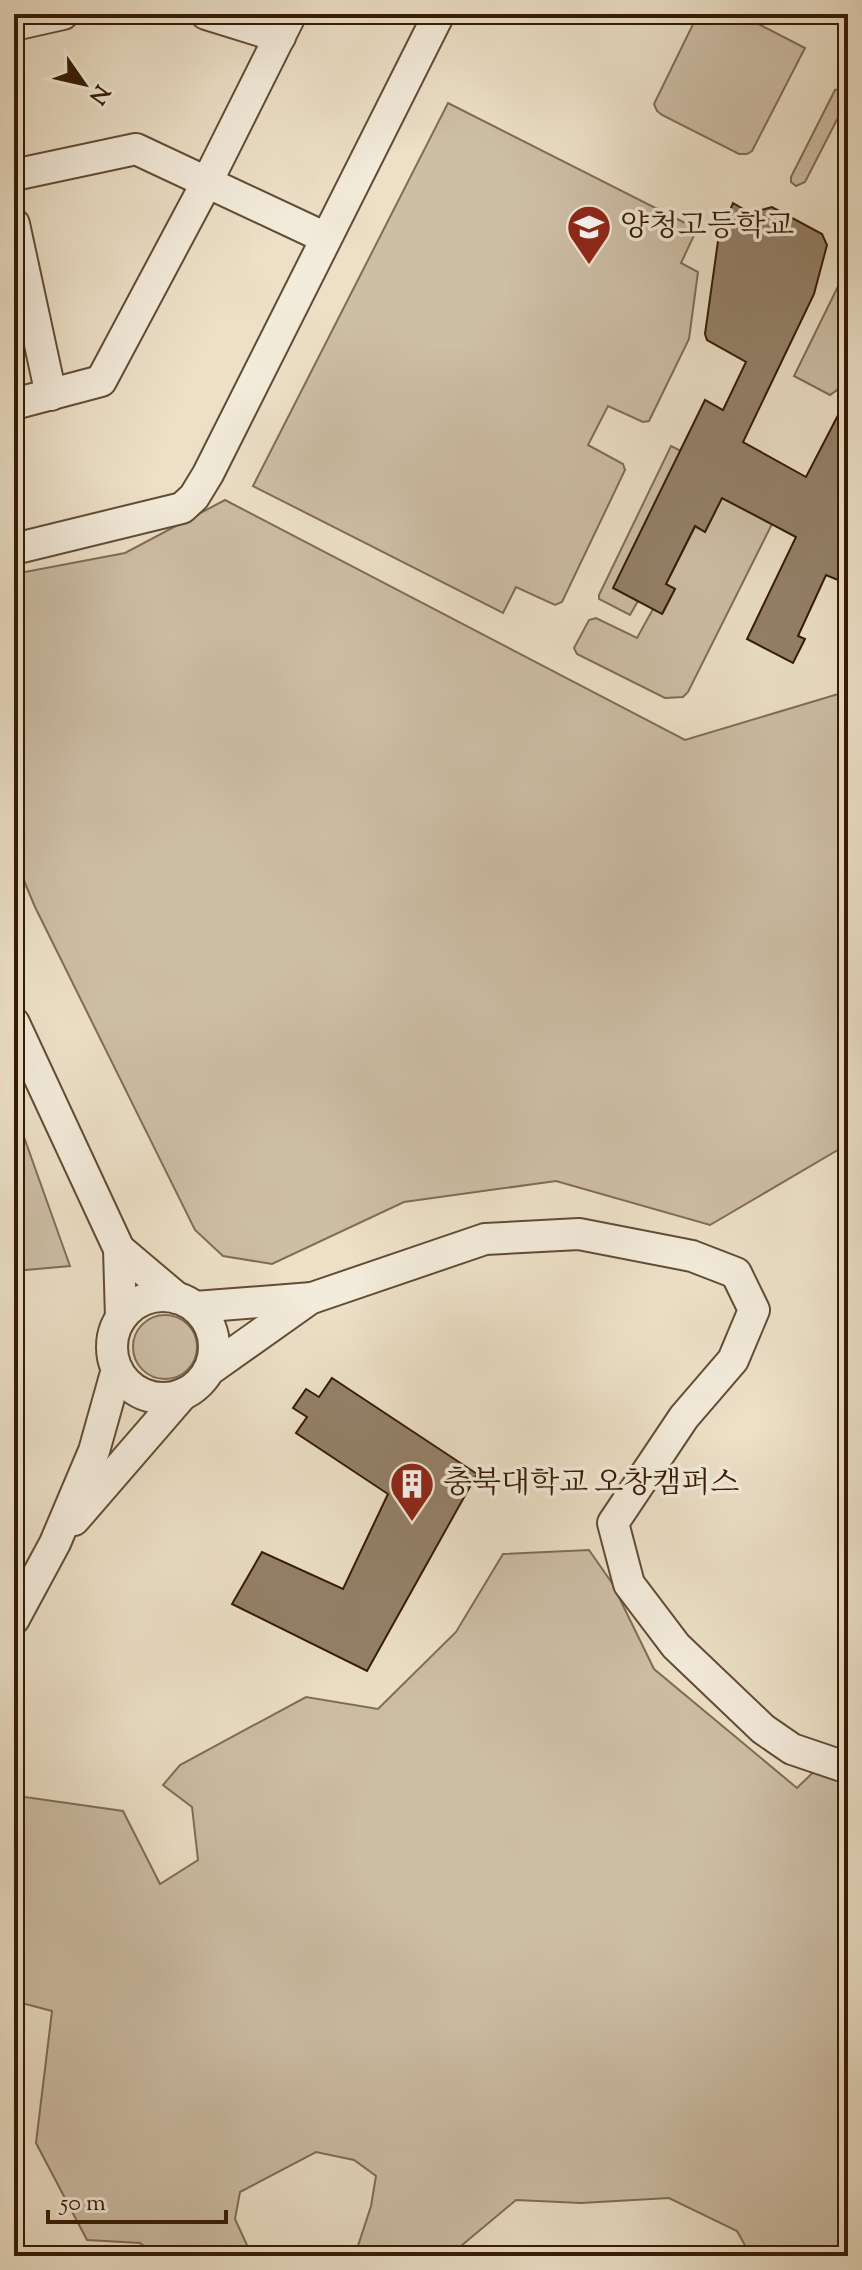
<svg xmlns="http://www.w3.org/2000/svg" width="862" height="2270" font-family="'Sorts Mill Goudy','Noto Serif KR',serif">
<style>
.green{fill:#cdbea6;stroke:#816c54;stroke-width:2}
.building{fill:#948169;stroke:#351a03;stroke-width:2}
.lines{fill:none;stroke-linecap:round;stroke-linejoin:round}
.minor-casing{stroke:#634c34;stroke-width:34}
.minor{stroke:#f3ebdb;stroke-width:30}
.labels{text-anchor:middle;dominant-baseline:central;stroke-width:7;stroke-linejoin:round;paint-order:stroke}
.poi-label{font-size:30px;fill:#351a03;stroke:#f3ebdb;text-anchor:start}
</style>
<rect width="100%" height="100%" fill="#ece0c7"/>
<filter id="stains"><feTurbulence type="fractalNoise" baseFrequency=".0025" numOctaves="4"/><feColorMatrix values="0 0 0 0 .2 0 0 0 0 .09 0 0 0 0 .02 0 0 0 .5 -.17"/></filter>
<radialGradient id="worn" r=".72"><stop offset=".6" stop-color="#630" stop-opacity="0"/><stop offset="1" stop-color="#630" stop-opacity=".3"/></radialGradient>
<g class="green">
<path d="M 698,14 L 739,14 L 805,48 L 752,151 L 747,154 L 739,154 L 662,115 L 657,111 L 654,104 Z"/>
<path d="M 840,89 L 848,92 L 848,105 L 845,104 L 805,182 L 796,186 L 791,182 L 791,177 L 835,90 Z"/>
<path d="M 448,103 L 697,229 L 681,263 L 698,272 L 689,339 L 649,421 L 643,422 L 608,406 L 588,445 L 623,464 L 625,470 L 562,602 L 555,605 L 516,587 L 503,613 L 253,486 Z"/>
<path d="M 848,266 L 848,368 L 837,390 L 830,395 L 794,376 Z"/>
<path d="M 671,446 L 681,451 L 638,601 L 630,615 L 599,599 L 599,595 Z"/>
<path d="M 722,498 L 772,524 L 688,692 L 683,697 L 665,698 L 577,654 L 574,648 L 589,620 L 596,618 L 637,638 L 653,609 L 663,613 L 675,589 L 666,584 L 695,527 L 705,531 Z"/>
<path d="M 225,500 L 685,740 L 848,691 L 848,1144 L 710,1225 L 556,1181 L 404,1202 L 272,1264 L 223,1256 L 195,1230 L 35,907 L 14,857 L 14,574 L 125,553 Z"/>
<path d="M 14,1109 L 70,1266 L 14,1271 Z"/>
<circle cx="165" cy="1347" r="32"/>
<path d="M 589,1550 L 612,1583 L 654,1669 L 797,1788 L 828,1758 L 848,1741 L 848,2256 L 751,2256 L 737,2231 L 669,2198 L 581,2203 L 516,2200 L 449,2256 L 361,2256 L 357,2249 L 371,2206 L 376,2176 L 354,2160 L 316,2152 L 240,2192 L 235,2219 L 252,2256 L 156,2256 L 140,2243 L 87,2240 L 36,2143 L 52,2011 L 14,2001 L 14,1806 L 25,1797 L 123,1811 L 160,1884 L 198,1860 L 192,1807 L 163,1785 L 180,1765 L 306,1697 L 378,1709 L 456,1632 L 503,1554 Z"/>
</g>
<g class="building">
<path d="M 733,203 L 750,213 L 772,207 L 822,234 L 827,245 L 814,294 L 743,442 L 806,477 L 848,396 L 848,558 L 838,580 L 826,575 L 798,636 L 805,639 L 793,663 L 747,639 L 796,537 L 722,498 L 705,532 L 695,526 L 666,584 L 675,589 L 662,614 L 613,588 L 705,400 L 723,410 L 746,362 L 707,340 L 705,334 L 718,241 Z"/>
<path d="M 332,1378 L 477,1474 L 367,1671 L 232,1604 L 262,1552 L 343,1589 L 388,1494 L 296,1433 L 307,1417 L 293,1408 L 306,1389 L 319,1397 Z"/>
</g>
<g class="lines">
<g class="minor-casing">
<g id="minor">
<path d="M 206,14 L 280,37"/>
<path d="M 14,25 L 63,14"/>
<path d="M 14,175 L 136,149 L 326,238"/>
<path d="M 14,224 L 51,395"/>
<path d="M 14,404 L 101,381 L 207,182 L 291,14"/>
<path d="M 14,549 L 182,508 L 194,497 L 208,474 L 439,14"/>
<path d="M 14,1023 L 119,1249 L 121,1318"/>
<path d="M 119,1249 L 177,1298"/>
<circle cx="163" cy="1347" r="51"/>
<path d="M 195,1307 L 312,1298 L 485,1239 L 579,1234 L 692,1256 L 736,1273 L 754,1310 L 733,1360 L 684,1417 L 613,1523 L 629,1584 L 676,1646 L 763,1729 L 792,1749 L 848,1768"/>
<path d="M 208,1371 L 311,1298"/>
<path d="M 74,1520 L 183,1394"/>
<path d="M 14,1619 L 55,1543 L 94,1451 L 117,1369"/>
</g>
</g>
<use href="#minor" class="minor"/>
</g>
<defs>
<g id="school-pin" transform="scale(2.3)"><path d="M0 17L-7.5 6A9.5 9.5 0 1 1 7.5 6Z" fill="#8f2418" stroke="#f3ebdb"/><path d="M0-5L7-2L0 1L-7-2ZM-4 1L0 2.5L4 1V4Q0 6-4 4Z" fill="#fff"/></g>
<g id="building-pin" transform="scale(2.3)"><path d="M0 17L-7.5 6A9.5 9.5 0 1 1 7.5 6Z" fill="#8f2418" stroke="#f3ebdb"/><path d="M-4-6H4V6H1V3H-1V6H-4ZM-2.5-4.3h1.7v1.8h-1.7ZM.8-4.3h1.7v1.8H.8ZM-2.5-1h1.7V.8h-1.7ZM.8-1h1.7V.8H.8Z" fill="#fff"/></g>
</defs>
<g fill-rule="evenodd">
<use href="#school-pin" x="589" y="227"/>
<use href="#building-pin" x="412" y="1484"/>
</g>
<g class="labels">
<g class="poi-label">
<text x="620" y="227">양청고등학교</text>
<text x="443" y="1484">충북대학교 오창캠퍼스</text>
</g>
</g>
<rect width="862" height="2270" fill="none" stroke="#ece0c7" stroke-width="48"/>
<rect x="16" y="16" width="830" height="2238" fill="none" stroke="#351a03" stroke-width="4"/>
<rect x="24" y="24" width="814" height="2222" fill="none" stroke="#351a03" stroke-width="2"/>
<g transform="translate(84 84) rotate(124)" stroke="#f3ebdb" stroke-width="6" paint-order="stroke">
<path d="M0-6L14 30L0 20L-14 30Z" fill="#351a03"/>
<text y="-12" font-size="22" font-weight="bold" text-anchor="middle" fill="#351a03">N</text>
</g>
<path d="M48 2210v12h178v-12" fill="none" stroke="#351a03" stroke-width="4"/>
<text x="60" y="2210" font-size="24" fill="#351a03" stroke="#f3ebdb" stroke-width="6" paint-order="stroke">50 m</text>
<rect width="100%" height="100%" filter="url(#stains)"/>
<rect width="100%" height="100%" fill="url(#worn)"/>
</svg>
